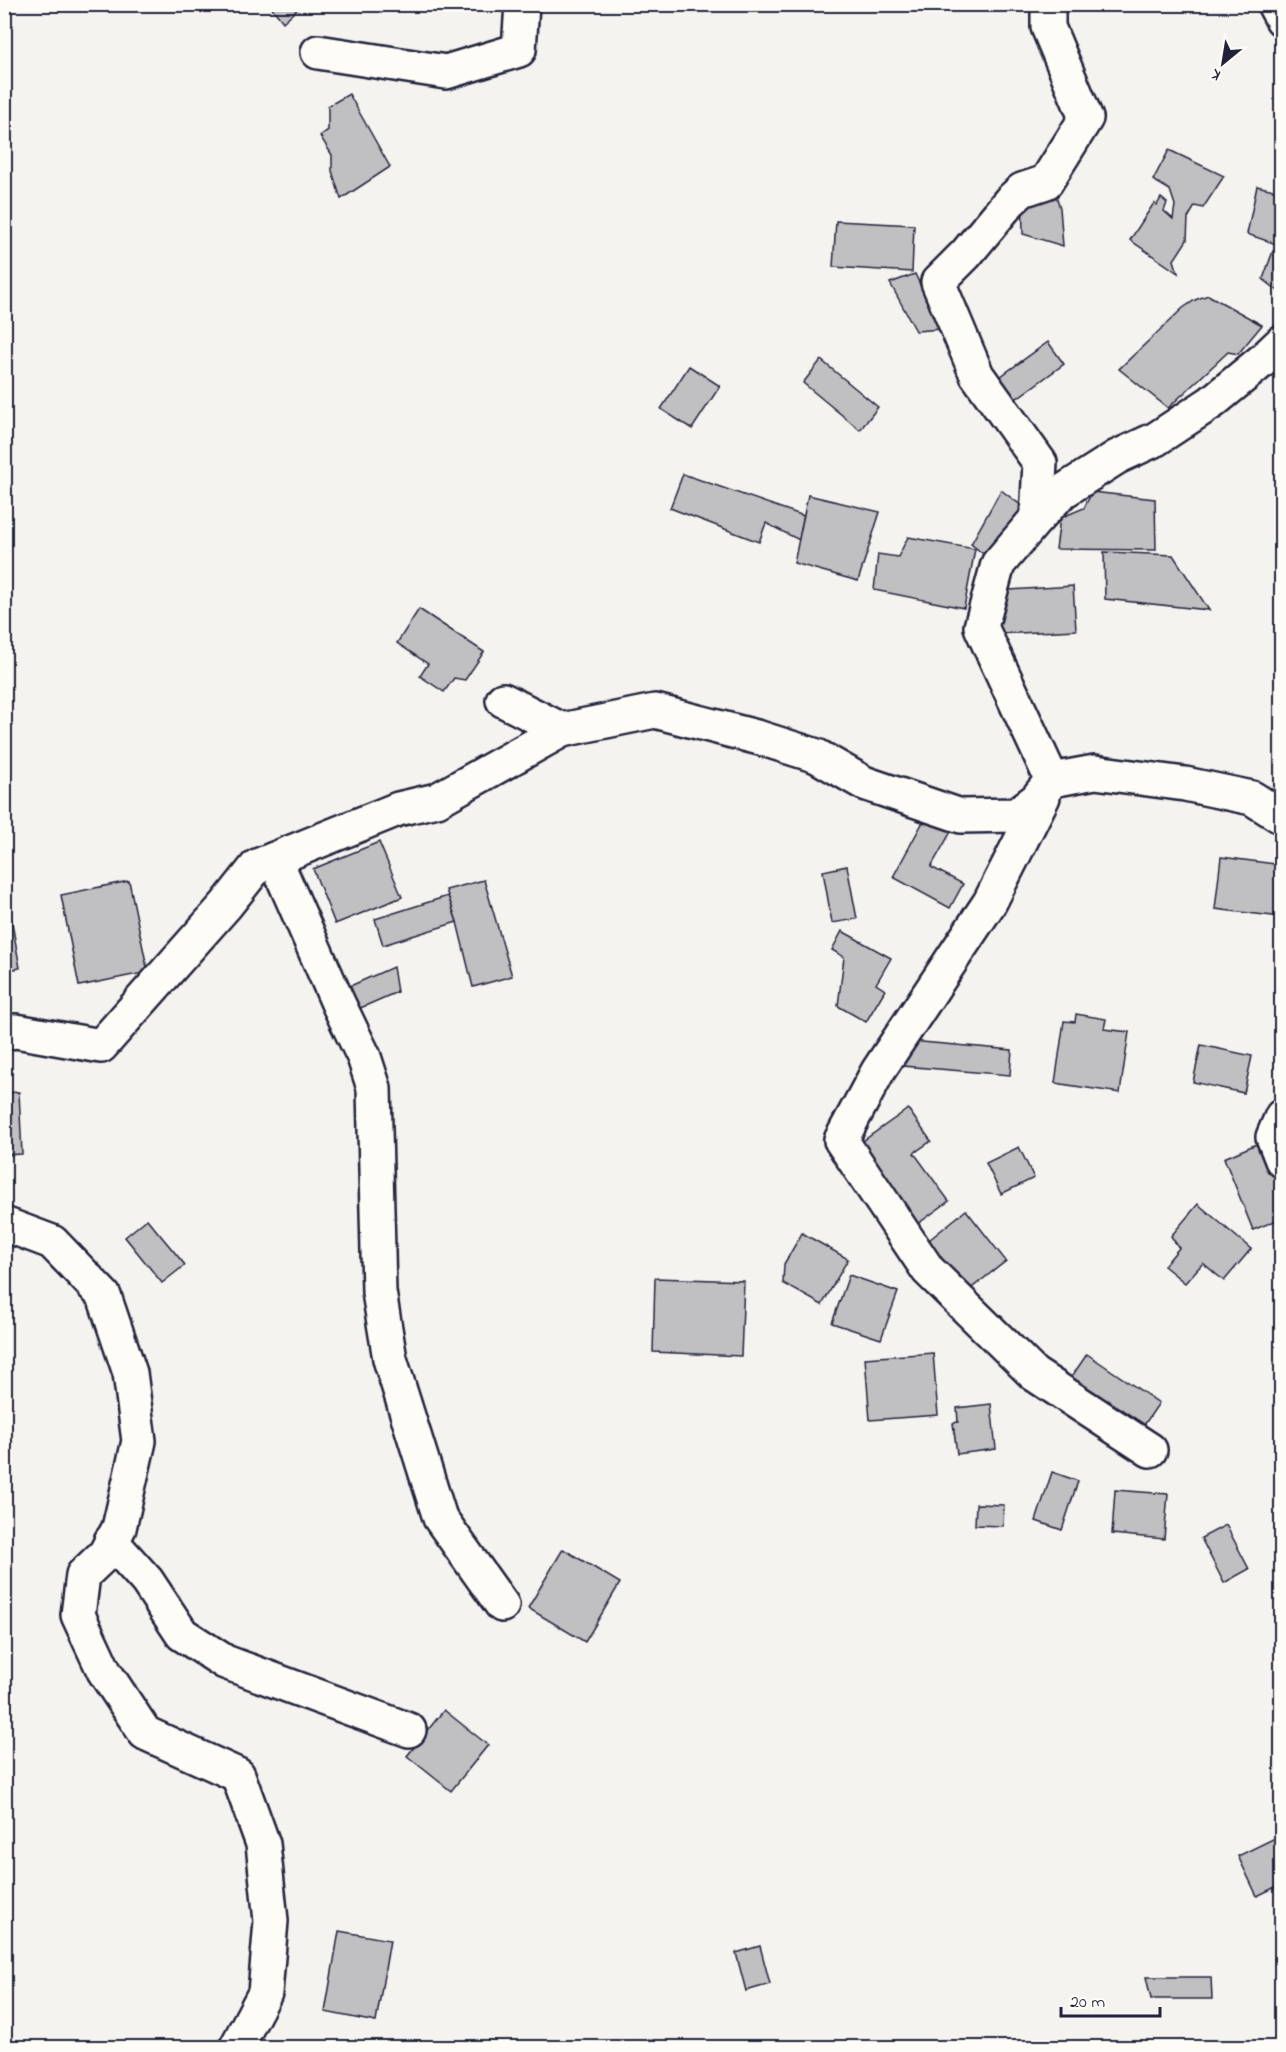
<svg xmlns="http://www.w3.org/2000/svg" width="1286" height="2052" font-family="'Indie Flower',sans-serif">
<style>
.building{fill:#c0bfc2;stroke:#22223b;stroke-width:1.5}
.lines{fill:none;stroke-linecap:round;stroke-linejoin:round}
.minor-casing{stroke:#22223b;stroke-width:38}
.minor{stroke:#fdfcf7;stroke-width:33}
</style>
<rect width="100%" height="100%" fill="#f4f3ef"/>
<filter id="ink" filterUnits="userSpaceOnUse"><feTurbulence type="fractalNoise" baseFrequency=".0167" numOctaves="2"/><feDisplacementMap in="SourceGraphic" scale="12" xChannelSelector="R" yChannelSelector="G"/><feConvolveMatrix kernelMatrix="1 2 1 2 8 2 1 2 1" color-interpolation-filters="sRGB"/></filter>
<g filter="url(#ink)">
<g class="building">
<path d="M 269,4 L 303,4 L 283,22 Z"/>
<path d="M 349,94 L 390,167 L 341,199 L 332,171 L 332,155 L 320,136 L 328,130 L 328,106 Z"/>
<path d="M 1169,150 L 1224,176 L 1203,208 L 1195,206 L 1188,218 L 1187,240 L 1174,260 L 1178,273 L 1130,240 L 1154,203 L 1157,205 L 1161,198 L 1167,203 L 1164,211 L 1173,219 L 1175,205 L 1170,190 L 1153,180 Z"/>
<path d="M 1257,186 L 1282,192 L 1282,246 L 1247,234 Z"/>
<path d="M 1022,190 L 1055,192 L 1060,208 L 1063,246 L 1023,234 Z"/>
<path d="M 836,221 L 914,225 L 912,272 L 833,267 Z"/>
<path d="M 1273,251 L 1282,254 L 1282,294 L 1263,279 Z"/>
<path d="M 915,274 L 941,329 L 916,331 L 890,283 Z"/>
<path d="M 1208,295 L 1262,325 L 1238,354 L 1228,352 L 1168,408 L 1119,369 L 1183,308 L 1195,300 Z"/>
<path d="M 1048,342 L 1064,364 L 1006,406 L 990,384 Z"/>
<path d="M 821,360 L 878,407 L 860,430 L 803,383 Z"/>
<path d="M 689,366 L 720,386 L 692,429 L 661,409 Z"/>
<path d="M 683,474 L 804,516 L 799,540 L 766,523 L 759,542 L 670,508 Z"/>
<path d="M 1001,490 L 1026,509 L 993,562 L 971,544 Z"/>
<path d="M 1092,492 L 1155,499 L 1156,550 L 1056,549 L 1060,518 L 1084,508 Z"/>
<path d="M 808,495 L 880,512 L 858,581 L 794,563 Z"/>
<path d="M 908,537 L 975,549 L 964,608 L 874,590 L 878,554 L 898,557 Z"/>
<path d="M 1104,552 L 1173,555 L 1209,610 L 1105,599 Z"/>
<path d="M 1073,586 L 1076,630 L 997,634 L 994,591 Z"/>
<path d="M 419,609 L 484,652 L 465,680 L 454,678 L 444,692 L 420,676 L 428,664 L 397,643 Z"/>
<path d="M 931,807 L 957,821 L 931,867 L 963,884 L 950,908 L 893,877 Z"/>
<path d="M 379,842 L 402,897 L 335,924 L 313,869 Z"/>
<path d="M 1221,857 L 1282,865 L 1282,917 L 1215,909 Z"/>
<path d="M 847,866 L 857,919 L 832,923 L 823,871 Z"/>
<path d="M 4,878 L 20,968 L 4,971 Z"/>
<path d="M 484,880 L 512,976 L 473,987 L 457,922 L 446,890 Z"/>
<path d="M 129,881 L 148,972 L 79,986 L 61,895 Z"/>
<path d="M 448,896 L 457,922 L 383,945 L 375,919 Z"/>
<path d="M 842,931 L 891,958 L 876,984 L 885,990 L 866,1022 L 838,1006 L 844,957 L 832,950 Z"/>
<path d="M 393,967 L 397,992 L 349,1013 L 339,991 Z"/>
<path d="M 1076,1014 L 1106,1019 L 1104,1029 L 1129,1032 L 1120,1093 L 1055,1083 L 1064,1021 L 1075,1022 Z"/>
<path d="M 899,1040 L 1012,1050 L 1010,1075 L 903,1066 Z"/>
<path d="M 1201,1045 L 1252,1056 L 1244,1093 L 1193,1082 Z"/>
<path d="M 19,1092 L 22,1154 L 4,1155 L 4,1093 Z"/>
<path d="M 908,1109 L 931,1141 L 914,1153 L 949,1201 L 912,1228 L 853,1148 Z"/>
<path d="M 1273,1137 L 1282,1157 L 1282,1218 L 1253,1230 L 1224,1158 Z"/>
<path d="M 1019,1147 L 1034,1178 L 1001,1194 L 986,1163 Z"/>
<path d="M 1198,1204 L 1251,1249 L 1224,1281 L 1203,1263 L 1185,1283 L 1164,1266 L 1179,1248 L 1171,1236 Z"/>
<path d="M 966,1210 L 1006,1261 L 964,1294 L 924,1244 Z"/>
<path d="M 147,1219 L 185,1265 L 162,1283 L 125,1237 Z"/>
<path d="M 802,1233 L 848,1259 L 822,1305 L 783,1283 L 784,1264 Z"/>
<path d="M 849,1275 L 898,1292 L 881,1339 L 832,1323 Z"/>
<path d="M 655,1278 L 744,1281 L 741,1356 L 653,1352 Z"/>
<path d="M 933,1353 L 938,1415 L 870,1420 L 865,1358 Z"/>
<path d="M 1087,1354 L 1159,1403 L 1138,1434 L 1066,1385 Z"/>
<path d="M 991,1404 L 996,1449 L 957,1454 L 953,1423 L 958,1422 L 957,1408 Z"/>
<path d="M 1052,1472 L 1078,1481 L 1062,1530 L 1036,1521 Z"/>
<path d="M 1115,1490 L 1168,1494 L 1164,1539 L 1112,1534 Z"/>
<path d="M 976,1504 L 1004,1505 L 1003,1526 L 975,1525 Z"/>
<path d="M 1226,1525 L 1249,1569 L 1224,1583 L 1201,1538 Z"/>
<path d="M 563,1549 L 620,1583 L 585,1642 L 528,1608 Z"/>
<path d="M 444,1710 L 488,1745 L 451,1791 L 407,1756 Z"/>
<path d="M 1277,1837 L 1282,1847 L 1282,1884 L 1257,1896 L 1238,1856 Z"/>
<path d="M 339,1931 L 390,1940 L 376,2022 L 325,2012 Z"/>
<path d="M 760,1946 L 770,1984 L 746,1991 L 736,1953 Z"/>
<path d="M 1146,1977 L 1211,1977 L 1212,1999 L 1151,1999 Z"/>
</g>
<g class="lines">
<g class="minor-casing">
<g id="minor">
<path d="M 1274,4 L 1282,19"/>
<path d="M 318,52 L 446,72 L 519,50 L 522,4"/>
<path d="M 1282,342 L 1263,360 L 1212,402 L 1156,439 L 1117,457 L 1062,492 L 1037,518 L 998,564 L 981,627 L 1052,780 L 1095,772 L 1185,784 L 1252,798 L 1282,817"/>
<path d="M 1037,518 L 1040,463 L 977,375 L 938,282 L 966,254 L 1010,201 L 1022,190 L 1046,182 L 1086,118 L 1048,27 L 1048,4"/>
<path d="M 503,700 L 562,730"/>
<path d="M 1043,797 L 990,902 L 878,1071 L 841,1140 L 928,1270 L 1034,1374 L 1150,1450"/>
<path d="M 275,859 L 338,1003 L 364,1057 L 374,1088 L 379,1292 L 390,1359 L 440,1518 L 502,1605"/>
<path d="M 4,1033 L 16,1031 L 101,1046 L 226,905 L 257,866 L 398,809 L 437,800 L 562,730 L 655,711 L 760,738 L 817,756 L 864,783 L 961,816 L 1016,815 L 1036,800 L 1052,780"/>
<path d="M 1282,1116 L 1273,1137 L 1282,1160"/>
<path d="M 4,1224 L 52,1242 L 104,1296 L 130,1373 L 139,1441 L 119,1528 L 105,1554 L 83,1575 L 78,1615 L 104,1671 L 145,1733 L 238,1775 L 263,1844 L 271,1921 L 265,1993 L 236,2048"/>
<path d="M 111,1541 L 147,1581 L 182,1634 L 225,1662 L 409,1730"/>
</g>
</g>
<use href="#minor" class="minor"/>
</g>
</g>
<rect width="1286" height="2052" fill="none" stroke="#fdfcf7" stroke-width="24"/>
<rect x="12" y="12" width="1262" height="2028" fill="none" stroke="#22223b" stroke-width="2" filter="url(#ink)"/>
<g transform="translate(1223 63) rotate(210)" stroke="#fdfcf7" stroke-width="4.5" paint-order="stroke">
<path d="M0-4.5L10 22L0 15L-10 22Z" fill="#22223b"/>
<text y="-9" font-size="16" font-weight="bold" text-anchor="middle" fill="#22223b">K</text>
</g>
<path d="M1061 2007v9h99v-9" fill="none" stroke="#22223b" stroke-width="3"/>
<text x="1070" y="2007" font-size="18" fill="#22223b" stroke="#fdfcf7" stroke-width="4.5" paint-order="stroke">20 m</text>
</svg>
